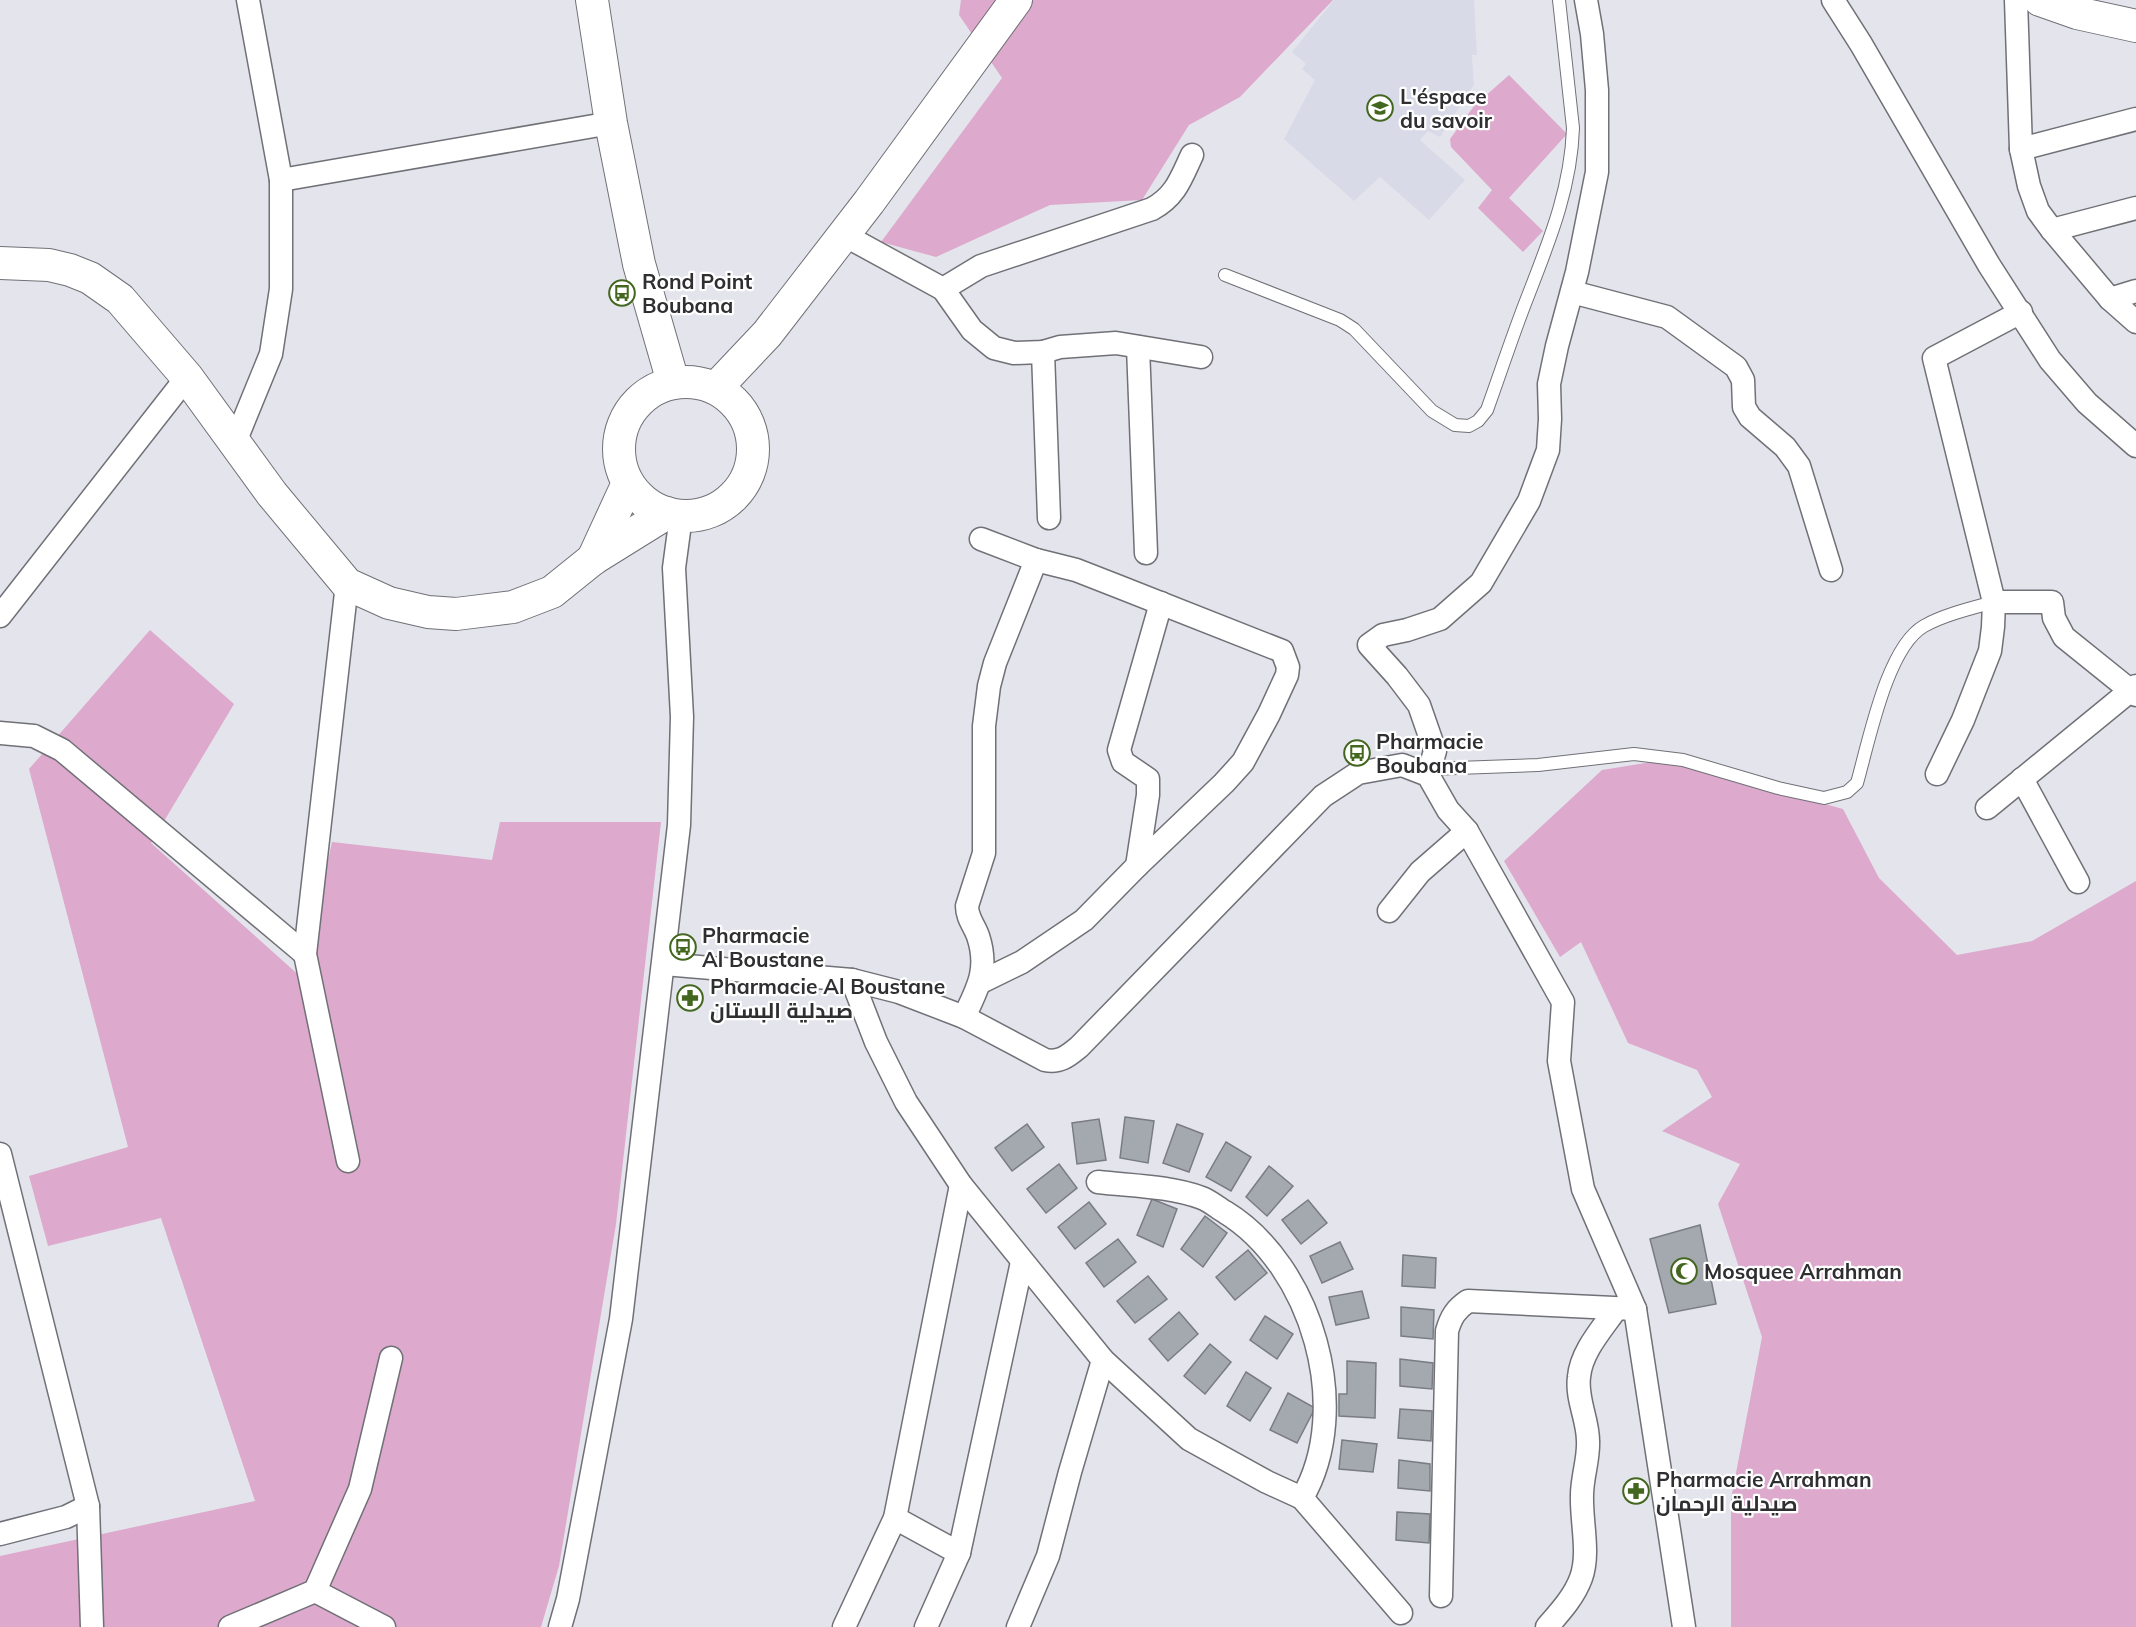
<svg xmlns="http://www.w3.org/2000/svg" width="2136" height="1627" font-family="Mulish,Cairo,sans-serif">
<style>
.built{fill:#d9dae8}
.green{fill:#dda9cc}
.building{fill:#a4a9af;stroke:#797d83;stroke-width:1.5}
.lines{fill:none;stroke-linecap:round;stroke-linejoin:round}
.lane-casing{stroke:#707077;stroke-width:14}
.street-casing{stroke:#707077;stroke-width:25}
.secondary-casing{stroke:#707077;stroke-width:34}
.lane{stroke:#fff;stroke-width:12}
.street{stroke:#fff;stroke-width:22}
.secondary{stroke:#fff;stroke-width:32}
.labels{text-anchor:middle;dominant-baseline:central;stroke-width:4.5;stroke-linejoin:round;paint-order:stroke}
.poi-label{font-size:21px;font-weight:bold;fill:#2f2f32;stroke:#fff;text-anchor:start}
</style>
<rect width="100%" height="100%" fill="#e4e5ec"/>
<path class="built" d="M 1334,0 L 1474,0 L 1477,55 L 1472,55 L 1474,85 L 1440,137 L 1428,131 L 1420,140 L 1465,180 L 1429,220 L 1380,177 L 1354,201 L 1284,139 L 1315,80 L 1302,69 L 1306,64 L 1292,52 Z"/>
<g class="green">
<path d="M 961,0 L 1333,0 L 1240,97 L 1189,125 L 1142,200 L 1050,205 L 936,257 L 881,242 L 1002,78 L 959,15 Z"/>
<path d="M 1509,75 L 1567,134 L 1509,198 L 1543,231 L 1523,252 L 1478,208 L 1492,190 L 1451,147 L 1450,139 L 1474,106 Z"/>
<path d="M 150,630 L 234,704 L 151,843 L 302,978 L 332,842 L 492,860 L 500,822 L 661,822 L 616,1224 L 559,1566 L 541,1627 L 0,1627 L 0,1556 L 255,1501 L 161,1218 L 48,1246 L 29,1176 L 128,1147 L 29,769 Z"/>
<path d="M 1670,759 L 1745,782 L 1843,809 L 1879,878 L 1957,955 L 2032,941 L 2136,881 L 2136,1627 L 1731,1627 L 1731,1499 L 1762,1337 L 1718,1204 L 1740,1164 L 1662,1131 L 1712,1097 L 1697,1070 L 1628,1043 L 1581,942 L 1560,957 L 1504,861 L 1602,770 Z"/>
</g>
<g class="building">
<path d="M 1125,1117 L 1154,1121 L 1148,1163 L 1120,1158 Z"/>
<path d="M 1099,1119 L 1106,1160 L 1077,1164 L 1072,1123 Z"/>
<path d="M 1027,1124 L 1044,1147 L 1012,1171 L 995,1148 Z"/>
<path d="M 1177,1124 L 1203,1134 L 1189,1172 L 1163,1163 Z"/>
<path d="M 1226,1142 L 1251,1157 L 1231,1191 L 1206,1177 Z"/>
<path d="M 1059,1164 L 1077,1188 L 1046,1213 L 1027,1189 Z"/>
<path d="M 1269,1166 L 1293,1186 L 1267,1216 L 1246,1197 Z"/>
<path d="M 1152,1199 L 1177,1209 L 1163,1247 L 1137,1235 Z"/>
<path d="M 1308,1200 L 1327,1223 L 1301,1244 L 1282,1220 Z"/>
<path d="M 1089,1202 L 1106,1224 L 1075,1249 L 1058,1227 Z"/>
<path d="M 1205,1216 L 1227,1233 L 1203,1267 L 1181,1249 Z"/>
<path d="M 1700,1225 L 1716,1304 L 1669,1313 L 1650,1239 Z"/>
<path d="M 1118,1239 L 1136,1262 L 1104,1287 L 1086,1263 Z"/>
<path d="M 1340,1242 L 1353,1269 L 1322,1283 L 1310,1256 Z"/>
<path d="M 1248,1250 L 1267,1273 L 1235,1300 L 1216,1277 Z"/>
<path d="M 1403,1255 L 1436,1258 L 1435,1288 L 1402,1286 Z"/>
<path d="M 1148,1276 L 1167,1299 L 1135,1323 L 1117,1301 Z"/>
<path d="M 1362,1291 L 1369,1318 L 1336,1325 L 1329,1297 Z"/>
<path d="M 1401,1307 L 1434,1310 L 1433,1339 L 1401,1336 Z"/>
<path d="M 1179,1312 L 1198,1334 L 1168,1361 L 1149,1339 Z"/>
<path d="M 1265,1316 L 1293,1334 L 1277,1359 L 1250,1340 Z"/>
<path d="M 1210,1344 L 1231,1362 L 1205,1394 L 1184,1376 Z"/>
<path d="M 1400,1359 L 1433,1363 L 1432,1389 L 1400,1386 Z"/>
<path d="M 1347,1361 L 1376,1363 L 1375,1418 L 1339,1416 L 1339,1394 L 1347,1394 Z"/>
<path d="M 1246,1372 L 1271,1388 L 1250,1421 L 1227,1406 Z"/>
<path d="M 1288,1393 L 1315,1408 L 1297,1443 L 1270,1430 Z"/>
<path d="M 1400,1409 L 1432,1411 L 1431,1441 L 1398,1438 Z"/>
<path d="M 1342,1440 L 1377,1444 L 1373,1472 L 1339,1469 Z"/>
<path d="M 1399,1460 L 1430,1464 L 1430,1491 L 1398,1488 Z"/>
<path d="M 1397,1512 L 1430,1514 L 1429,1543 L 1396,1540 Z"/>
</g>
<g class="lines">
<g class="lane-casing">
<g id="lane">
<path d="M 1225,275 L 1340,320 L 1354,329 L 1432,411 L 1455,425 L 1469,426 L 1478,421 L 1487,410 C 1500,374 1512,337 1526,301 C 1548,244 1571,190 1573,128 L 1559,0"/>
<path d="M 1430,769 L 1538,765 L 1634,754 L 1683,760 L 1778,788 L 1824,798 L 1847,792 L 1857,783 C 1869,741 1887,647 1924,626 C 1943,615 1972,608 1994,602"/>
</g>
</g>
<g class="street-casing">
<g id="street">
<path d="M 1833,0 L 1861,44 L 1989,265 L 2050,360 L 2087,403 L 2136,446"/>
<path d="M 2016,0 L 2021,149 L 2029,186 L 2038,211 L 2052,230 L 2110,299 L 2136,322"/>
<path d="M 2021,149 L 2136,119"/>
<path d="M 281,180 L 611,123"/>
<path d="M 2052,230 L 2136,208"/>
<path d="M 844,235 L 943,289 L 972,330 L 994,348 L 1014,353 L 1043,352 L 1060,347 L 1116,343 L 1201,357"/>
<path d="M 943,289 L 981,266 L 1152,209 C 1176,196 1181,178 1192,155"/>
<path d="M 1572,292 L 1667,317 L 1736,367 L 1743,380 L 1744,407 L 1750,417 L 1785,447 L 1799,466 L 1831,570"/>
<path d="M 2110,299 L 2136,291"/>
<path d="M 1138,347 L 1146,553"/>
<path d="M 1043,352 L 1049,518"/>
<path d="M 235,442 L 271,354 L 281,289 L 281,180 L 248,0"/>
<path d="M 347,584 L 305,954 L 348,1161"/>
<path d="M 1994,602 L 2052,602 L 2054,618 L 2064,637 L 2136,695"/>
<path d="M 0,616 L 187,377"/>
<path d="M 0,733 L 34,736 L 62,750 L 305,954"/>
<path d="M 1937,774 L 1963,720 L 1990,651 L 1993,627 L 1994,602 L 1934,358 L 2021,312"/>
<path d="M 1428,775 L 1435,751 L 1419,705 L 1397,676 L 1369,645 L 1383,635 L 1407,630 L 1440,619 L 1481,583 L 1529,501 L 1548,450 L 1550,419 L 1549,384 L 1557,346 L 1577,272 L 1597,172 L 1597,90 L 1592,34 L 1586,0"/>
<path d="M 2022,779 L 2078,882"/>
<path d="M 1987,808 L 2136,686"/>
<path d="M 1137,866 L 1148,795 L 1148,779 L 1123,762 L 1119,750 L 1161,603"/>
<path d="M 1389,911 L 1420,872 L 1467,831"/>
<path d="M 664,964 L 852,980 L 899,992 L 964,1017 L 1045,1060 C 1060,1063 1068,1056 1079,1047 L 1323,796 L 1358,773 L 1402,765 L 1428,775 L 1448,810 L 1467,831 L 1563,1002 L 1559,1061 L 1583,1189 L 1635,1309 L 1684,1627"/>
<path d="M 852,980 L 876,1042 L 906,1102 L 961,1185 L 1103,1360 L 1189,1439 L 1267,1482 L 1302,1498 L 1401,1613"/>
<path d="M 981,982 L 1022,962 L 1084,920 L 1137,866 L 1224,783 L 1243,762 L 1269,714 L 1287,675 L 1288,667 L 1282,651 L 1117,586 L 1076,570 L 1036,560 L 981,539"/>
<path d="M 964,1017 C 978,988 989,969 978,936 C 974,925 967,918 967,906 L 984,853 L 984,726 L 989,686 L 995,663 L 1036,560"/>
<path d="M 0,1154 L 88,1506 L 92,1627"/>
<path d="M 1098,1182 C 1133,1186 1169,1186 1202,1198 C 1210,1201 1218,1208 1225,1212 C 1312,1265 1354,1409 1302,1498"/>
<path d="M 895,1518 L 959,1553"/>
<path d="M 0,1534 L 66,1517 L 88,1506"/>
<path d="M 315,1591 L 384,1627"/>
<path d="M 1441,1596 L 1447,1331 C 1451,1317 1456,1309 1468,1301 L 1635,1309"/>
<path d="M 230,1627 L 315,1591 L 360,1489 L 391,1358"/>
<path d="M 560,1627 L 568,1599 L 621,1319 L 679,825 L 682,717 L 674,568 L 681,516"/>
<path d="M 844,1627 L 895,1518 L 961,1185"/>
<path d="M 926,1627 L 959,1553 L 1022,1262"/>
<path d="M 1018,1627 L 1048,1556 L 1070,1472 L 1103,1360"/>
<path d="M 1547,1627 C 1560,1612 1574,1597 1581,1578 C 1590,1553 1581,1522 1582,1495 C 1582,1477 1589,1459 1588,1441 C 1588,1419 1576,1399 1579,1377 C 1581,1352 1602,1329 1616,1309"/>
</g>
</g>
<g class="secondary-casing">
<g id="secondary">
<path d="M 592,0 L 611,123 L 639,264 L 673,382"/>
<path d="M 2040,0 L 2077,13 L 2136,26"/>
<path d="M 0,263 L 49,265 L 70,270 L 90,278 L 120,299 L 187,377 L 272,494 L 347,584 L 389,603 L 428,612 L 456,614 L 513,607 L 552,592 L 593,559 L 667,513"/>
<circle cx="686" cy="449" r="67"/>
<path d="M 716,388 L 767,334 L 869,202 L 1016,0"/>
<path d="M 593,559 L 628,483"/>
</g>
</g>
<use href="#lane" class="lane"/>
<use href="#street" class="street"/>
<use href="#secondary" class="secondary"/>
</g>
<defs>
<g id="school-ring" transform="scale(1.35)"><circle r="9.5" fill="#fff" stroke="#44671f" stroke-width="1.5"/><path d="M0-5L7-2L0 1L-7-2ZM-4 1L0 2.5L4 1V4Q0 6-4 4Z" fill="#44671f"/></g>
<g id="bus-ring" transform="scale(1.35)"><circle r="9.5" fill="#fff" stroke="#44671f" stroke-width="1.5"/><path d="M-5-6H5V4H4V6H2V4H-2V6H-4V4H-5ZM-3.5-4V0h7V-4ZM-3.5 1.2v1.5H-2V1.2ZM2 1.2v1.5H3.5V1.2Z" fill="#44671f"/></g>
<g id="pharmacy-ring" transform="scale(1.35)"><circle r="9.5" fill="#fff" stroke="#44671f" stroke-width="1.5"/><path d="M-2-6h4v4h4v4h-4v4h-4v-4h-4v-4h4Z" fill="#44671f"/></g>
<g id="mosque-ring" transform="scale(1.35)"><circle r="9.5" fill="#fff" stroke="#44671f" stroke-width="1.5"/><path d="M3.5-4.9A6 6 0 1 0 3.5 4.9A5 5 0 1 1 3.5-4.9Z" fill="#44671f"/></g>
</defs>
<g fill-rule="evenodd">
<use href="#school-ring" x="1380" y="108"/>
<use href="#bus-ring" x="622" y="293"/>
<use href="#bus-ring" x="1357" y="753"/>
<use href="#bus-ring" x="683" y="947"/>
<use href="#pharmacy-ring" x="690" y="998"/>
<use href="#mosque-ring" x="1684" y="1271"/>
<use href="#pharmacy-ring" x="1636" y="1491"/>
</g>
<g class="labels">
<g class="poi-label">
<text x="1400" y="96">L'éspace<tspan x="1400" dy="24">du savoir</tspan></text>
<text x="642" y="281">Rond Point<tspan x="642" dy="24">Boubana</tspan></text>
<text x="1376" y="741">Pharmacie<tspan x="1376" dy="24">Boubana</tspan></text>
<text x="702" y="935">Pharmacie<tspan x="702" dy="24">Al Boustane</tspan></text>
<text x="710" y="986">Pharmacie Al Boustane<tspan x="710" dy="24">صيدلية البستان</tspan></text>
<text x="1704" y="1271">Mosquee Arrahman</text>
<text x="1656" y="1479">Pharmacie Arrahman<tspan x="1656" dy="24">صيدلية الرحمان</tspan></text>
</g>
</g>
</svg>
